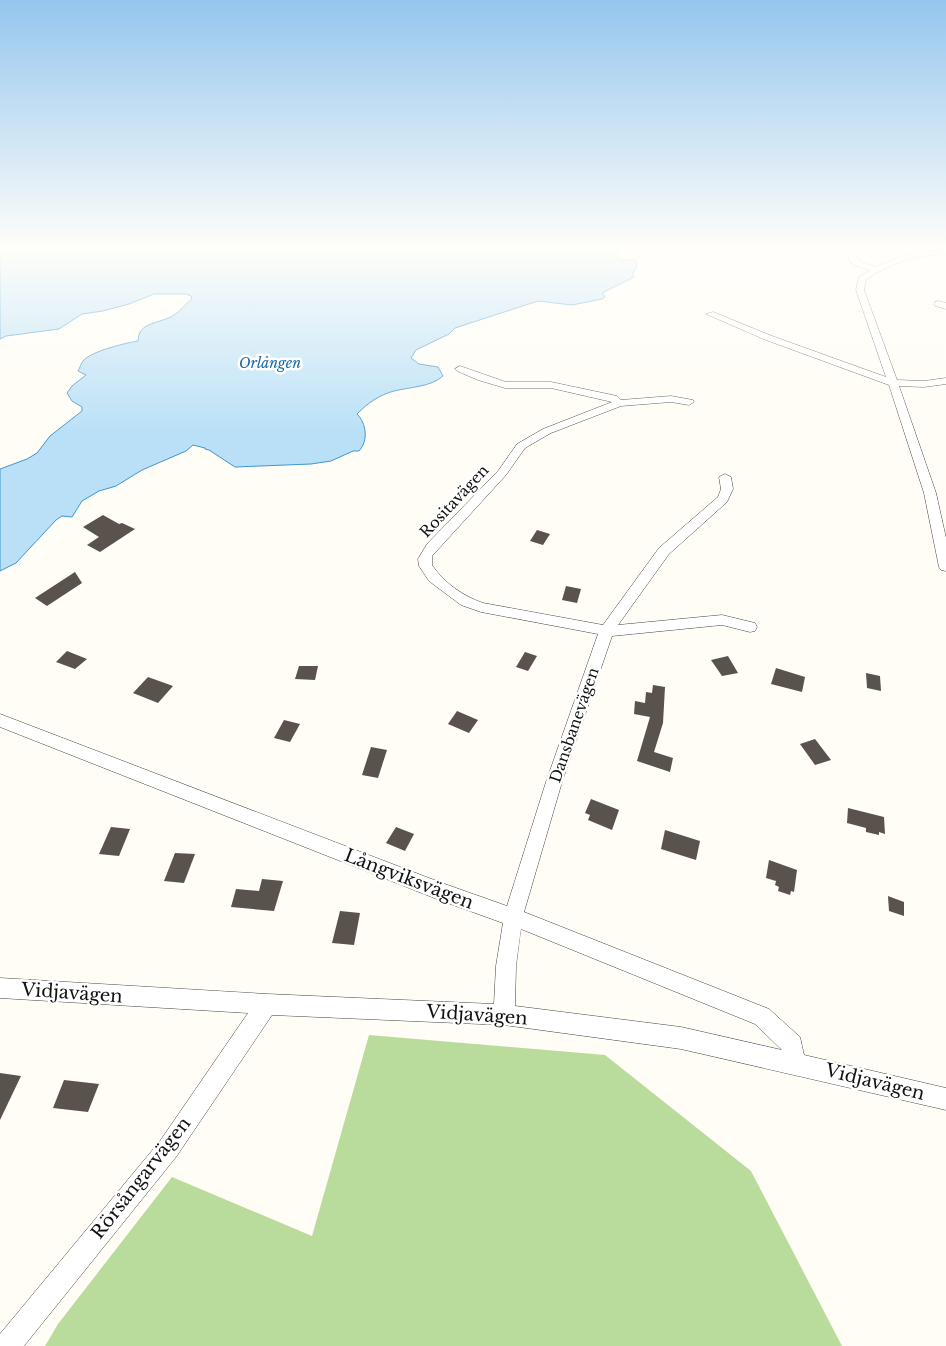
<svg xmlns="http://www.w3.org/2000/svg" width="946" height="1346" font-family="'Libre Baskerville',serif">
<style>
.forest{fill:#b9dc9c}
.water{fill:#b9e0f7;stroke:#3f96cf}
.building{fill:#5a524d}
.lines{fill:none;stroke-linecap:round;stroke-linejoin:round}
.street-casing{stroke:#444;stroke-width:1}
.street{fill:#fff;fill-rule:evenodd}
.labels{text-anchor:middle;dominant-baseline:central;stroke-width:5;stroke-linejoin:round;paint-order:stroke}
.far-water-label{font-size:14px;font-style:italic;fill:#1768a6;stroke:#fff}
.street-label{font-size:15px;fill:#111;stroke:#fff}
.near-street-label{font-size:18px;fill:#111;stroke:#fff}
</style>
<rect width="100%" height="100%" fill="#fffdf5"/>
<path class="forest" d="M 369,1035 L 605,1055 L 751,1171 L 842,1346 L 45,1346 L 58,1324 L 172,1177 L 312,1236 Z"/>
<path class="water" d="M 0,248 L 624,248 L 616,254 L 620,260 L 635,260 L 637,266 L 633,273 L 634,277 L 602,293 L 605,297 L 602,299 L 572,305 L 538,301 L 455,328 L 449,334 L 416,350 L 411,358 L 419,364 L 438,367 L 443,376 C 431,387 410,387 394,391 C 379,395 368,403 357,414 C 366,423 369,440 359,451 L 353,451 L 331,461 L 311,464 L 235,467 L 209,450 L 205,449 L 205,448 L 193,445 L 186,451 L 142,470 L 116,486 L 99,491 L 82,501 L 72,517 L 62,516 L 56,520 L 16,563 L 0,571 L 0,469 L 27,459 L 37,453 L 50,436 L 82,411 L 82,407 L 72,401 L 67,393 L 72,386 L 86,375 L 78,371 C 80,368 81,363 83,361 C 91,351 126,343 138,341 C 138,321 161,324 174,315 C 181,311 186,303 192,299 L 191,296 L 186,294 L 154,294 L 129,304 L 103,311 L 82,314 L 59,329 L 6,336 L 0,339 Z"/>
<g class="building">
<path d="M 103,515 L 119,524 L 122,523 L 135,529 L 100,552 L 87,545 L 99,537 L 83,527 Z"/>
<path d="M 537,530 L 550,534 L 543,545 L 530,541 Z"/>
<path d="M 75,572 L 82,583 L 47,606 L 35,598 Z"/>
<path d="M 566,586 L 581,589 L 577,603 L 562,600 Z"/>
<path d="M 67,651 L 87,659 L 75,669 L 56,662 Z"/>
<path d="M 525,652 L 537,656 L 528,671 L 516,667 Z"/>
<path d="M 728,656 L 738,673 L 722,676 L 711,660 Z"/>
<path d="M 299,666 L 318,666 L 315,680 L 295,679 Z"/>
<path d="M 776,668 L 805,677 L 802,692 L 771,684 Z"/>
<path d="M 866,673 L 880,676 L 881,691 L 867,688 Z"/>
<path d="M 148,677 L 173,686 L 158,703 L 133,693 Z"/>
<path d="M 653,685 L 665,687 L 663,723 L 654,752 L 673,758 L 670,772 L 637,761 L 650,717 L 634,714 L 635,701 L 645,703 L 646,692 L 652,693 Z"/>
<path d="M 457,711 L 478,720 L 469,733 L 448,724 Z"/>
<path d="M 284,720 L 300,724 L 290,742 L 274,738 Z"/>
<path d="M 815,739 L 831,760 L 815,765 L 800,744 Z"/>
<path d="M 371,747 L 387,750 L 378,778 L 362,775 Z"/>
<path d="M 591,799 L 619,810 L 612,830 L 588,820 L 590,815 L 585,813 Z"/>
<path d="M 848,808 L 884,817 L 885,834 L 879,832 L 879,835 L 866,832 L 866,828 L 847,823 Z"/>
<path d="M 111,827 L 130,829 L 119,856 L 99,854 Z"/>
<path d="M 396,827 L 414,834 L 405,851 L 386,843 Z"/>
<path d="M 665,830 L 700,841 L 696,860 L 661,849 Z"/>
<path d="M 175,853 L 195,854 L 184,883 L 164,881 Z"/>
<path d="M 769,860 L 797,870 L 794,892 L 791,891 L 790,895 L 778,891 L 779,887 L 775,885 L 776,881 L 766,878 Z"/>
<path d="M 262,879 L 283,881 L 274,911 L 231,907 L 236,889 L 259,891 Z"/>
<path d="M 888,896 L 904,902 L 904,916 L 889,911 Z"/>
<path d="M 340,911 L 360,913 L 354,945 L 332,943 Z"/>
<path d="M 0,1073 L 21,1076 L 0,1120 Z"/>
<path d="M 64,1080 L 99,1084 L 88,1112 L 53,1108 Z"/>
</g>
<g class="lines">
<g class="street-casing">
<g id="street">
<path d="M 842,248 L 850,248 L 859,261 L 875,267 L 904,255 L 946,250 L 946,254 C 916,255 891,262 866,280 L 864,290 L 897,380 L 924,381 L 946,378 L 946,384 L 924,387 L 899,386 L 936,493 L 946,538 L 946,571 L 941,570 L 939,567 L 924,493 L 889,385 L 766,340 L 706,314 L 713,312 L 772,336 L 886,377 L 856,290 L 859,277 L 870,270 L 853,265 Z"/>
<path d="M 938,301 L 946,303 L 946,309 L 935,306 L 935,302 Z"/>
<path d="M 460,366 L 506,382 L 551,382 L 617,396 L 621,400 L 671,396 L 693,400 L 694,402 L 689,405 L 671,402 L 621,406 L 551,433 L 525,448 L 506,475 L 432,556 L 432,565 C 444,583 463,596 483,603 L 603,625 L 659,548 L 718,497 L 721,489 L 719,477 L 725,474 L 731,477 L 733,489 L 727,502 L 669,554 L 618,625 L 722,615 L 755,623 L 757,627 L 755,631 L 750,632 L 722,625 L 612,636 L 562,782 L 524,912 L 769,1009 L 800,1037 L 804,1055 L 946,1088 L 946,1110 L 681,1049 L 504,1025 L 272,1015 L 176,1157 L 24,1346 L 0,1346 L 0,1334 L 160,1141 L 248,1013 L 0,998 L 0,978 L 267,994 L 494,1004 L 496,966 L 503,923 L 442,901 L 0,727 L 0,714 L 442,883 L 507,906 L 546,782 L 598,634 L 481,612 L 461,605 L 429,581 L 419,566 L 418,559 L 427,544 L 498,471 L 517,444 L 543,429 L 612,402 L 551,388 L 505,388 L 478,380 L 457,371 L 455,369 ZM 521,929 L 755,1024 L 782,1050 L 681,1027 L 515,1006 L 516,966 Z"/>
</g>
</g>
<use href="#street" class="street"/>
</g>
<linearGradient id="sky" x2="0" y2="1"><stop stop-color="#95c6ee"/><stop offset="0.57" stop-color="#fffefa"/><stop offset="1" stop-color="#fffefa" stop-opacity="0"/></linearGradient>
<rect width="946" height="436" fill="url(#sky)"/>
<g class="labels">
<g class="far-water-label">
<text x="270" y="363">Orlången</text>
</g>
<g class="street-label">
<text transform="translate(454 501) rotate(-47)">Rositavägen</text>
<text transform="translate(574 725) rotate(-71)">Dansbanevägen</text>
</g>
<g class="near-street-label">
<text transform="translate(409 879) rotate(21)">Långviksvägen</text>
<text transform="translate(72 993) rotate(4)">Vidjavägen</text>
<text transform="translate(477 1015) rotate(4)">Vidjavägen</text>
<text transform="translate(875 1082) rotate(14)">Vidjavägen</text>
<text transform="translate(141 1178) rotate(-52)">Rörsångarvägen</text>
</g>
</g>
</svg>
